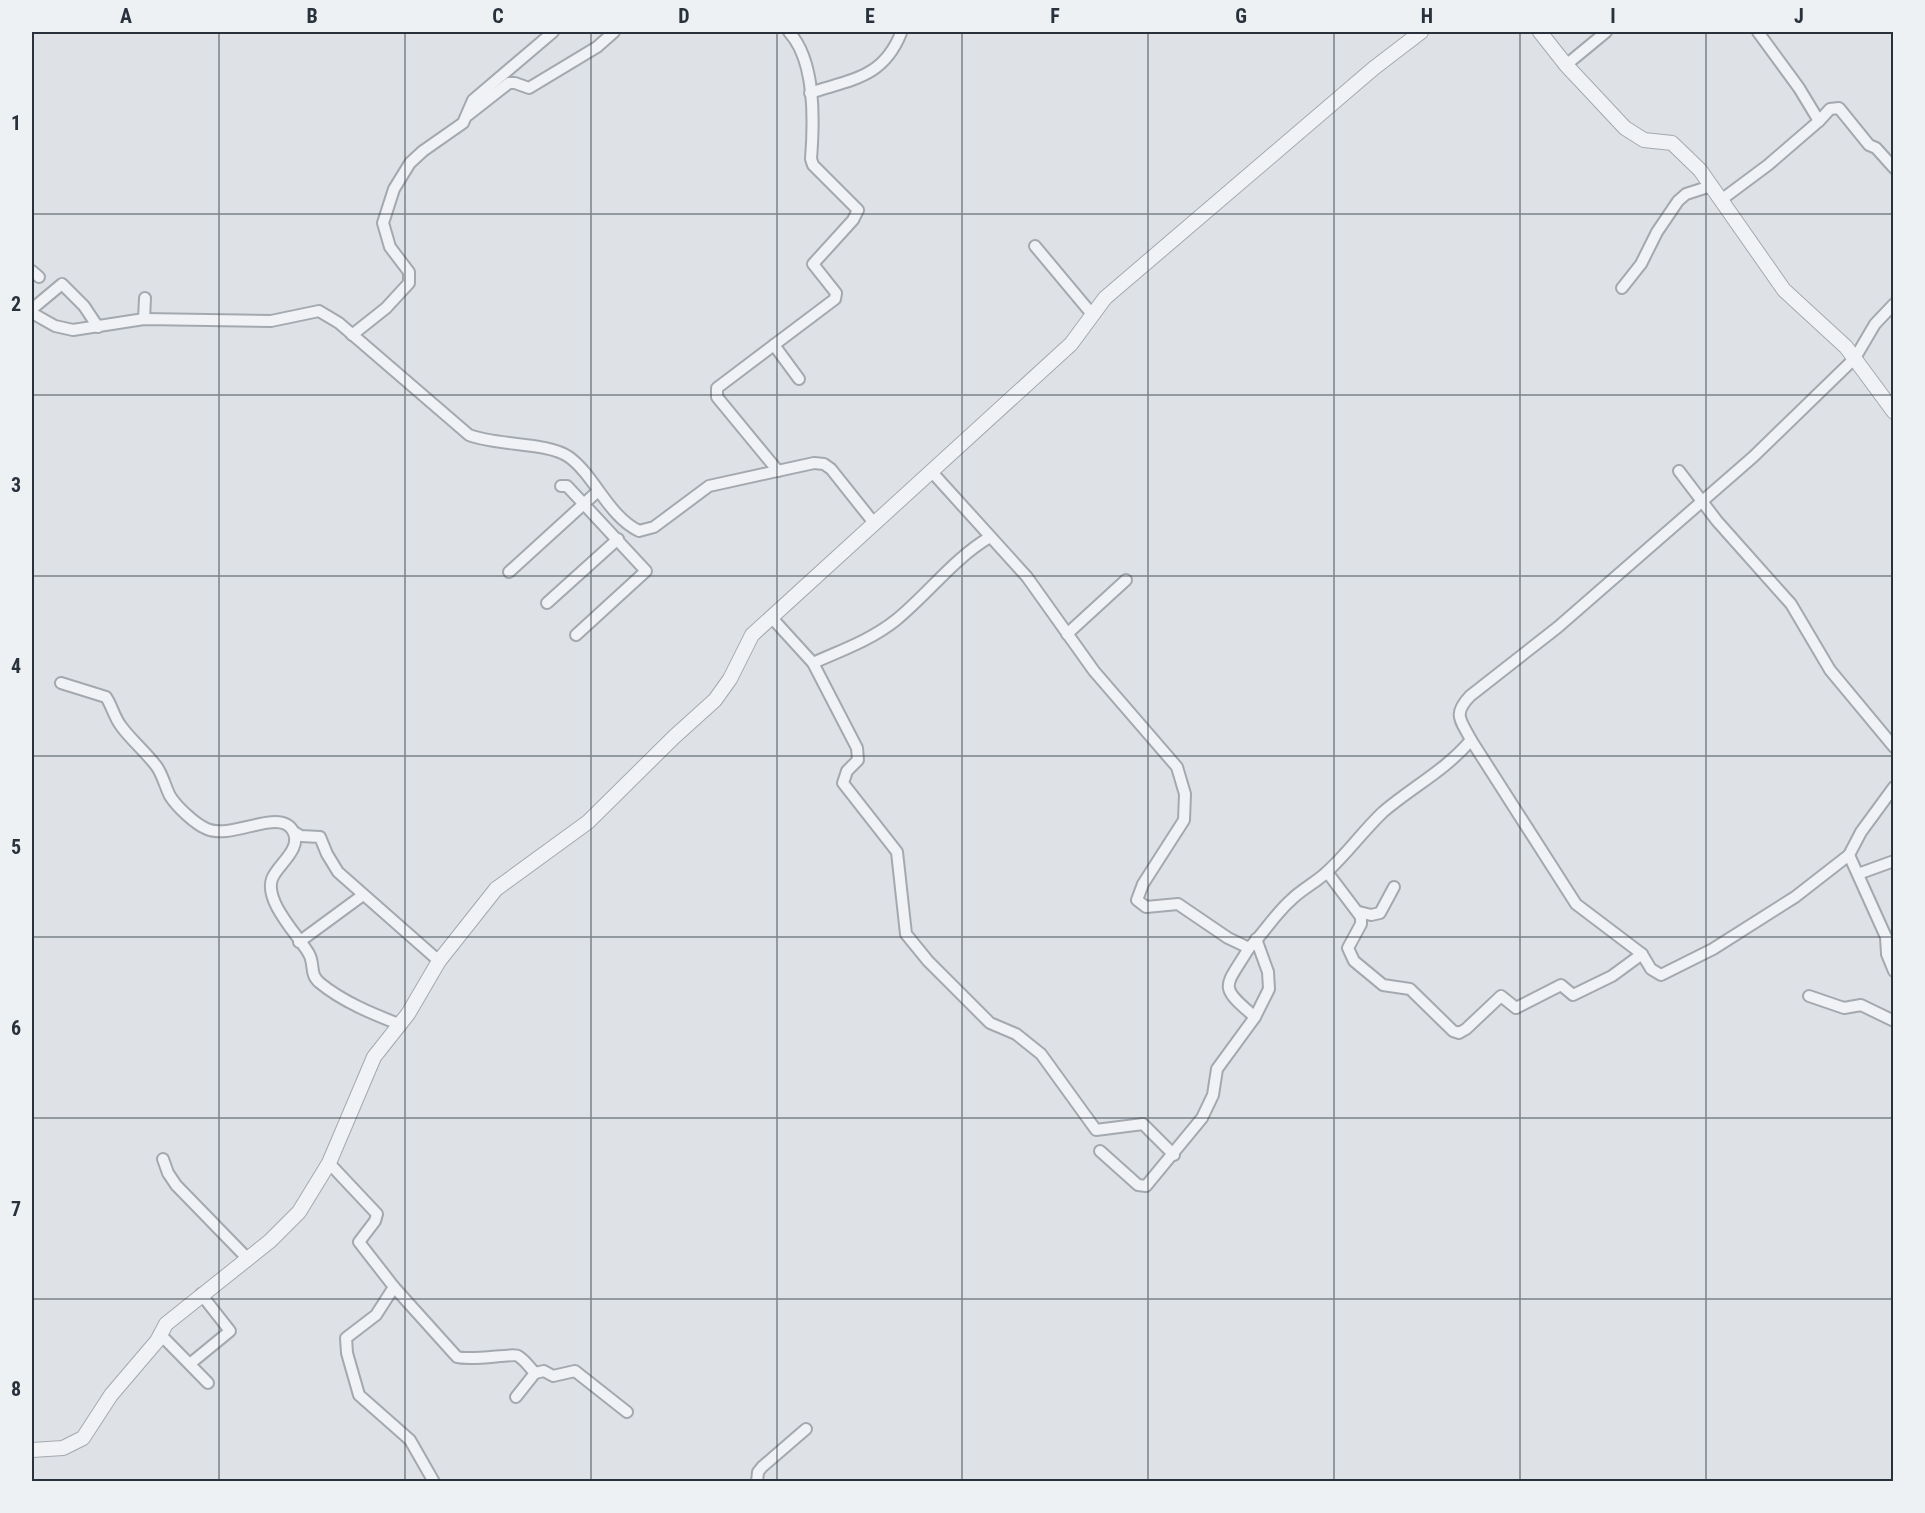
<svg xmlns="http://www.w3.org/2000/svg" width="1925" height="1513" font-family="'Roboto Condensed',sans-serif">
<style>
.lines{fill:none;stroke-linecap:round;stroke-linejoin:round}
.minor-casing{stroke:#a4a9b0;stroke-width:14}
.tertiary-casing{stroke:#a4a9b0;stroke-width:16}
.minor{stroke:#f0f2f5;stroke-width:10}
.tertiary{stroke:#f0f2f5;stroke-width:14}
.grid{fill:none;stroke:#28313c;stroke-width:1.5;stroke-opacity:0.55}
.neatline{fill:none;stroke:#28313c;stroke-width:2}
.grid-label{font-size:20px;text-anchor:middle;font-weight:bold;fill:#28313c}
</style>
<rect width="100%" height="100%" fill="#dee2e6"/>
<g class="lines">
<g class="minor-casing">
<g id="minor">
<path d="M 1566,65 L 1606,32"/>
<path d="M 810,93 C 852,79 883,78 901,33"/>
<path d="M 468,115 L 509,83 L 515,83 L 529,88 L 597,47 L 614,32"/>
<path d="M 1819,121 L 1830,109 L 1839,108 L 1869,145 L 1876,148 L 1894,168"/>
<path d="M 1721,200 L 1768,165 L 1819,121 L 1799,88 L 1758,32"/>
<path d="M 1035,246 L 1091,313"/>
<path d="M 32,271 L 39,277"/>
<path d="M 1622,288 L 1641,264 L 1657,232 L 1678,201 L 1686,194 L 1711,186"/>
<path d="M 32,309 L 62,284 L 84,306 L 98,327"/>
<path d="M 32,313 L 55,326 L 73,330 L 144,319 L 271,321 L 319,311 L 339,323 L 469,435 C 497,446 548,442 569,457 C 595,476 608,516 639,531 L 654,527 L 709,486 L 814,463 L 824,464 L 831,469 L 874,523"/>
<path d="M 144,319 L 145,298"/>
<path d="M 352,335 L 386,308 L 409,283 L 409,272 L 390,247 L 383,223 L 394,189 L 410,163 L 423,151 L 463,123 L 473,100 L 553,32"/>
<path d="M 774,345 L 799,379"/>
<path d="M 778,471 L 717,397 L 717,388 L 835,299 L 836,293 L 813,264 L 853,220 L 858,210 L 813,165 L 811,159 C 814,121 816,61 789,32"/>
<path d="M 931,471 L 1027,577 L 1094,671 L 1177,767 L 1185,794 L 1184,820 L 1143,884 L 1137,900 L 1146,907 L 1178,904 L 1228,938 L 1249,948 C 1264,933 1275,914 1291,900 C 1303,888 1319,881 1330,869 C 1349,851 1364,830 1383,812 C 1412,787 1446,770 1471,740 C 1461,720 1452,715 1470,696 L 1558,627 L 1753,457 L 1855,358 L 1875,324 L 1894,304"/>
<path d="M 1679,471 L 1717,521 L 1791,604 L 1830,670 L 1894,747"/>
<path d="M 561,486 L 567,486 L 646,571 L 576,635"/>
<path d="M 509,572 L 598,491"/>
<path d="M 547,603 L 618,539"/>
<path d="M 772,618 L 813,663 L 857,748 L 858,760 L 847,771 L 843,783 L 897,852 L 906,934 L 928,961 L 990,1023 L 1016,1034 L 1041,1054 L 1096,1130 L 1143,1124 L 1174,1155"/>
<path d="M 1067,634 L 1126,580"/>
<path d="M 813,663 C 842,650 871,640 896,620 C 929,593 953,559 990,537"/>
<path d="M 61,683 L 106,697 C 112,706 114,717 121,726 C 131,740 146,752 157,767 C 163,776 165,786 170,796 C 177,807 195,824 207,829 C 232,840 280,807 293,831 C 303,849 277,865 272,879 C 264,902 299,936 309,954 C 315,965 309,974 320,983 C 343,1002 373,1014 401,1025"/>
<path d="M 1471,740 L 1576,904 L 1642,954"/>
<path d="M 294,832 L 301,836 L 320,837 L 327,854 L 338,872 L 439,961"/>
<path d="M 1849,855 L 1886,937 L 1887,954 L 1894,971"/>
<path d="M 1327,872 L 1361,917 L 1361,924 L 1348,948 L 1354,961 L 1383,985 L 1410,989 L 1453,1031 L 1459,1033 L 1466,1029 L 1501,996 L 1516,1008 L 1561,985 L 1573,995 L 1612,976 L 1642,954 L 1651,969 L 1661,975 L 1713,949 L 1795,897 L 1849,855 L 1861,832 L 1894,787"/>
<path d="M 1858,874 L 1894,861"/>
<path d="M 1359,912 L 1371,915 L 1380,913 L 1394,887"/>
<path d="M 299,942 L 363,895"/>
<path d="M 1249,948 C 1225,988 1217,985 1255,1017"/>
<path d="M 1809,996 L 1844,1008 L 1861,1005 L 1894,1021"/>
<path d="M 1100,1151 L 1138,1185 L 1146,1186 L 1202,1118 L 1213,1095 L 1217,1069 L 1255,1017 L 1269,989 L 1268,972 L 1256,939"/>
<path d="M 163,1159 L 168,1173 L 176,1185 L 247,1258"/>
<path d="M 329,1163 L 377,1214 L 375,1221 L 359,1242 L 394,1287 L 376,1315 L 346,1338 L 347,1353 L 359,1395 L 410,1440 L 434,1482"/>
<path d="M 394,1287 L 457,1357 C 473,1361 513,1353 518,1356 C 525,1360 530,1368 535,1373 L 516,1397"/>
<path d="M 160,1334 L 208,1383"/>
<path d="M 191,1363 L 230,1331 L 201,1294"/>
<path d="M 535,1373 L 544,1371 L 553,1376 L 575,1371 L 627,1412"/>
<path d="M 757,1482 L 758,1472 L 762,1467 L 806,1429"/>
</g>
</g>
<g class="tertiary-casing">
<g id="tertiary">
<path d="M 1540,32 L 1566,65 L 1625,128 L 1644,140 L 1672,143 L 1700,170 L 1784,290 L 1846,347 L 1894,412"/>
<path d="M 32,1450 L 63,1448 L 83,1438 L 111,1395 L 157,1341 L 166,1324 L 270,1241 L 299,1212 L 329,1163 L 374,1057 L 408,1014 L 439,961 L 496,889 L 588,822 L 674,737 L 715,700 L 730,679 L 752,635 L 1071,344 L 1105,298 L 1374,68 L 1421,32"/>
</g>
</g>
<use href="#minor" class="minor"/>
<use href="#tertiary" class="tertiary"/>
</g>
<path class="grid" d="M 219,32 L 219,1482M 405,32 L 405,1482M 591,32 L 591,1482M 777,32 L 777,1482M 962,32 L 962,1482M 1148,32 L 1148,1482M 1334,32 L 1334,1482M 1520,32 L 1520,1482M 1706,32 L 1706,1482M 32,214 L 1894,214M 32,395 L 1894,395M 32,576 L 1894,576M 32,756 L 1894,756M 32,937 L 1894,937M 32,1118 L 1894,1118M 32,1299 L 1894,1299"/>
<rect width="1925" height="1513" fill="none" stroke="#edf1f4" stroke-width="66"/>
<rect x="33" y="33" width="1859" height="1447" class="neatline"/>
<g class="grid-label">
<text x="126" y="23">A</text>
<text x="312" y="23">B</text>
<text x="498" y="23">C</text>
<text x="684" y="23">D</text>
<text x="870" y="23">E</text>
<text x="1055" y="23">F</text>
<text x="1241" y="23">G</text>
<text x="1427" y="23">H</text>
<text x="1613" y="23">I</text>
<text x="1799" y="23">J</text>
<text x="16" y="130">1</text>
<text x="16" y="311">2</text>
<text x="16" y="492">3</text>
<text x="16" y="673">4</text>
<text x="16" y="854">5</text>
<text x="16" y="1035">6</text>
<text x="16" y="1216">7</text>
<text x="16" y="1396">8</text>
</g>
</svg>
